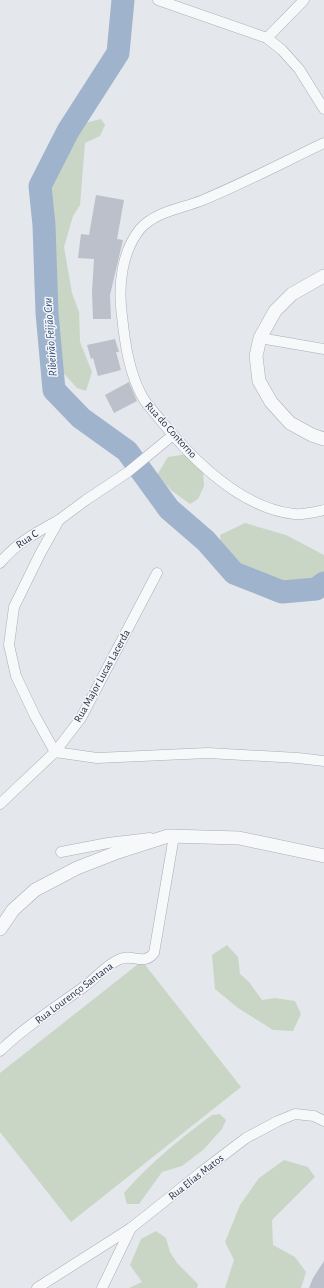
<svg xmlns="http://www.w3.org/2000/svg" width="324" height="1288" font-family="'Alegreya Sans',sans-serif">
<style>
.green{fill:#c9d6c5}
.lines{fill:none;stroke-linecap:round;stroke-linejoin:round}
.river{stroke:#9fb4cc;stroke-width:23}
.building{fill:#bbc0ca}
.minor-casing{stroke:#a9aeb7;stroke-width:11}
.tertiary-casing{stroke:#a9aeb7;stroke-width:14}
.minor{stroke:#f7f8fa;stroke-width:10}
.tertiary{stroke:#f7f8fa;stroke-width:13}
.labels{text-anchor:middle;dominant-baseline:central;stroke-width:3;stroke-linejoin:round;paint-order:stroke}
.street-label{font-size:11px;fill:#2b3445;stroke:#f4f6f9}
.water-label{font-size:12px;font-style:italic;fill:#34527a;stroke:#f4f6f9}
</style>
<rect width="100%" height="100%" fill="#e4e7ec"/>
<g class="green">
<path d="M 101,119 L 105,125 L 100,136 L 85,143 L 80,205 L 73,216 L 64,247 L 72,293 L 79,312 L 80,342 L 92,372 L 86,391 L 77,388 L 58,367 L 54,330 L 48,189 L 52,173 L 85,123 Z"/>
<path d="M 187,454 L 203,471 L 204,486 L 198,499 L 190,504 L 172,491 L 157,475 L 168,457 Z"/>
<path d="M 245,523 L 286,535 L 324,555 L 324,597 L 322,599 L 303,601 L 277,584 L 253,572 L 235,561 L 222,550 L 220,535 Z"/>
<path d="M 227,945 L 238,957 L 240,974 L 249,982 L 262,1000 L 275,998 L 295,1001 L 301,1014 L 293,1031 L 273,1030 L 238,1008 L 215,989 L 212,955 Z"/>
<path d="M 142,961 L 241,1087 L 71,1222 L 0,1132 L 0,1073 Z"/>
<path d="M 220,1114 L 226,1120 L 222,1129 L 203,1150 L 182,1166 L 162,1172 L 139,1204 L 127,1204 L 124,1193 C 150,1163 180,1139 212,1115 Z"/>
<path d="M 284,1160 L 308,1167 L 315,1177 L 272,1220 L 273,1245 L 295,1257 L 306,1272 L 301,1288 L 225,1288 L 234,1260 L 225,1242 L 240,1205 L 259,1178 Z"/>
<path d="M 156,1231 L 166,1238 L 170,1252 L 177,1263 L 198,1284 L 197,1288 L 129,1288 L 142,1282 L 130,1265 L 141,1239 Z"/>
</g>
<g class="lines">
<path class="river" d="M 123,0 L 118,53 L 68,131 L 40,186 L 44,225 L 47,313 L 54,390 L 81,418 L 127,451 L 169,509 L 206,541 L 234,573 L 282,592 L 316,589 L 324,583"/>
</g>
<g class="building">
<path d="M 96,195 L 124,200 L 117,239 L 123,240 L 110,295 L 111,319 L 93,319 L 92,292 L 94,259 L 78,258 L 81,234 L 89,235 Z"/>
<path d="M 115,339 L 119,352 L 116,352 L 121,370 L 98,376 L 93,358 L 91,359 L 87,345 Z"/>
<path d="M 129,382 L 137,401 L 114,413 L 105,395 Z"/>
<path d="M 324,1261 L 324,1288 L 309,1288 L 313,1278 Z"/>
</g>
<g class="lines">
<g class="minor-casing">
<g id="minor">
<path d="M 158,0 L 267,38 L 282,50 L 299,69 L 324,109"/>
<path d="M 267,38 L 304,0"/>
<path d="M 324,143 C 284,162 244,183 203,200 C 181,209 156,211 140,229 C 121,253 118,287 122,316 C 125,344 129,373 143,398 C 148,406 156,414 162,422 C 194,461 241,508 294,514 C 303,515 315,512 324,510"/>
<path d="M 260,338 L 324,349"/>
<path d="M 173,435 L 128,472 L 86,500 L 59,520 L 40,554 L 14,607 L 9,645 L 16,676 L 35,716 L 55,752 L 97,758 L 208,753 L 298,758 L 324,761"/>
<path d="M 0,563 C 16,543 37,532 59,520"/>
<path d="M 0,804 L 55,752 L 81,718 L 157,573"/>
<path d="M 61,852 L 108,843 L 150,838"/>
<path d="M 0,1051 C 26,1026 56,1007 85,986 C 96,978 105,966 118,960 C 131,952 143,967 154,953 L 174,836"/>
<path d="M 37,1288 L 131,1228"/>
<path d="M 102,1288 L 131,1228 L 200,1173 L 246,1138 L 278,1121 L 295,1114 L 314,1116 L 324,1121"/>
</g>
</g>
<g class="tertiary-casing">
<g id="tertiary">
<path d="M 324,276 L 292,294 L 275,311 L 260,338 L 256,356 L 259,381 L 271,402 L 290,423 L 312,435 L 324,439"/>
<path d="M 0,929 L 13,910 L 35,890 L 77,868 L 118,852 L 168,836 L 239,838 L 324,856"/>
</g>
</g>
<use href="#minor" class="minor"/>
<use href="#tertiary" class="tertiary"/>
</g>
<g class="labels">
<g class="street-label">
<text transform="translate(171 430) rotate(48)">Rua do Contorno</text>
<text transform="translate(27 539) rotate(-34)">Rua C</text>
<text transform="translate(102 676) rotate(-61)">Rua Major Lucas Lacerda</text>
<text transform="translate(74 993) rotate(-37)">Rua Lourenço Santana</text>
<text transform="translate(196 1177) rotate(-38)">Rua Elias Matos</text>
</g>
<g class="water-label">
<text transform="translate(50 337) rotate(-94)">Ribeirão Feijão Cru</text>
</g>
</g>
</svg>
